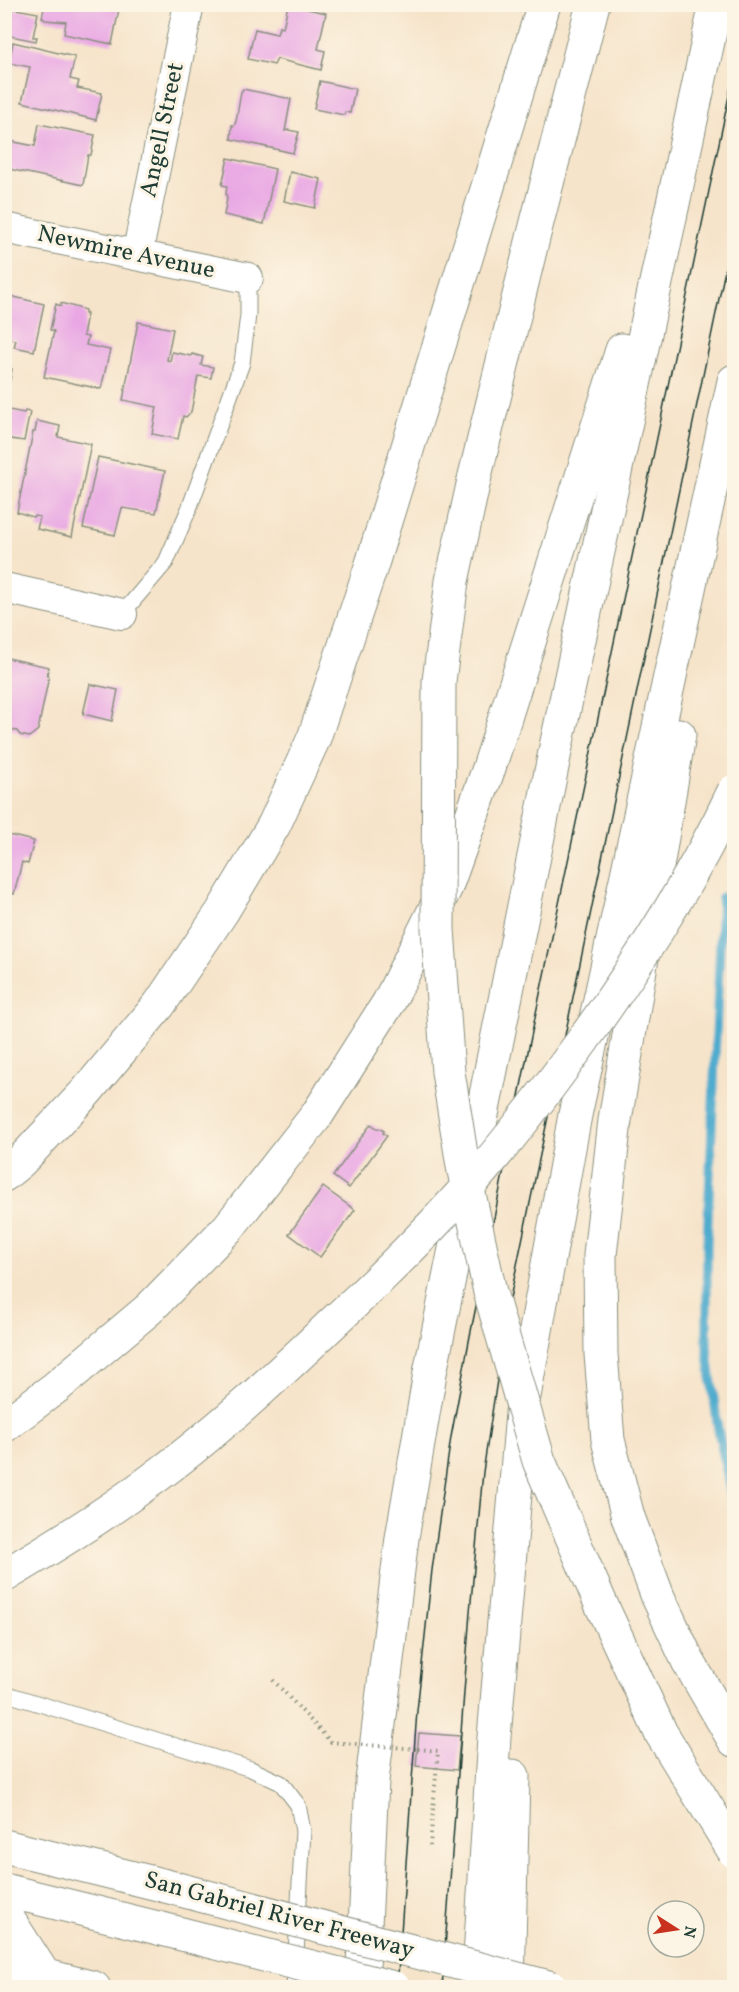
<svg xmlns="http://www.w3.org/2000/svg" width="739" height="1992" font-family="Vollkorn,serif">
<style>
.lines{fill:none;stroke-linecap:round;stroke-linejoin:round}
.stream{stroke:#50acce;stroke-width:9}
.building{fill:#e9a8e4}
.service-casing{stroke:#8a907f;stroke-width:17}
.minor-casing{stroke:#8a907f;stroke-width:32}
.motorway-casing{stroke:#8a907f;stroke-width:35}
.path{stroke:#8a907f;stroke-width:4;stroke-dasharray:1.5 4.5;stroke-linecap:butt}
.service{stroke:#fff;stroke-width:15}
.minor{stroke:#fff;stroke-width:30}
.motorway{stroke:#fff;stroke-width:33}
.tram{stroke:#1f3d34;stroke-width:1.5}
.motorway-bridge-casing{stroke:#8a907f;stroke-width:35;stroke-linecap:butt}
.path-bridge{stroke:#8a907f;stroke-width:4;stroke-dasharray:1.5 4.5;stroke-linecap:butt}
.motorway-bridge{stroke:#fff;stroke-width:33}
.labels{text-anchor:middle;dominant-baseline:central;stroke-width:6;stroke-linejoin:round;paint-order:stroke}
.street-label{font-size:24px;fill:#1f3d34;stroke:#fcf5e5}
</style>
<rect width="100%" height="100%" fill="#fcf5e5"/>
<filter id="ink" filterUnits="userSpaceOnUse"><feTurbulence type="fractalNoise" baseFrequency=".0167" numOctaves="2"/><feDisplacementMap in="SourceGraphic" scale="12" xChannelSelector="R" yChannelSelector="G"/><feConvolveMatrix kernelMatrix="1 2 1 2 8 2 1 2 1" color-interpolation-filters="sRGB"/></filter>
<filter id="wash" filterUnits="userSpaceOnUse"><feTurbulence type="fractalNoise" baseFrequency=".008" numOctaves="4" result="noise"/><feDisplacementMap in="SourceGraphic" scale="24" xChannelSelector="R" yChannelSelector="G"/><feGaussianBlur stdDeviation="1.35" result="paint"/><feColorMatrix in="noise" values="0 0 0 0 0 0 0 0 0 0 0 0 0 0 0 0 0 1.4 0 .05"/><feComposite in="paint" operator="in"/></filter>
<g filter="url(#wash)">
<rect width="100%" height="100%" fill="#f6e4ca"/>
<g class="lines">
<path class="stream" d="M 722,897 L 707,1244 L 707,1347 L 718,1429 L 734,1510"/>
</g>
<g id="blocks">
<g class="building">
<path d="M 45,4 L 120,4 L 112,44 L 64,34 L 66,22 L 45,20 L 42,17 Z"/>
<path d="M 288,5 L 326,13 L 318,49 L 325,51 L 321,70 L 277,59 L 274,65 L 248,59 L 255,29 L 277,34 L 279,27 L 283,28 Z"/>
<path d="M 10,8 L 38,13 L 33,37 L 37,37 L 36,41 L 5,35 Z"/>
<path d="M 13,42 L 75,57 L 70,79 L 79,81 L 77,88 L 102,93 L 96,120 L 22,102 L 30,67 L 9,63 Z"/>
<path d="M 320,81 L 355,89 L 350,113 L 345,112 L 344,115 L 314,109 Z"/>
<path d="M 243,89 L 291,99 L 285,131 L 288,130 L 299,132 L 293,153 L 231,139 L 232,125 L 234,126 L 236,121 L 241,92 Z"/>
<path d="M 39,124 L 95,135 L 91,155 L 88,155 L 83,185 L 4,168 L 4,140 L 35,146 Z"/>
<path d="M 228,158 L 275,169 L 264,224 L 224,215 L 227,199 L 226,193 L 227,186 L 222,185 Z"/>
<path d="M 290,172 L 321,179 L 315,208 L 284,201 Z"/>
<path d="M 10,296 L 44,304 L 34,351 L 14,347 L 16,340 L 4,338 L 4,298 L 10,299 Z"/>
<path d="M 61,303 L 85,310 L 85,314 L 87,314 L 83,336 L 88,337 L 86,345 L 110,350 L 101,389 L 44,377 L 54,331 L 50,330 L 56,304 L 61,306 Z"/>
<path d="M 138,322 L 173,329 L 167,360 L 170,361 L 172,352 L 191,356 L 192,354 L 203,357 L 201,365 L 213,367 L 211,378 L 198,376 L 191,412 L 186,417 L 183,416 L 178,439 L 152,434 L 157,407 L 123,400 Z"/>
<path d="M 4,368 L 12,369 L 6,402 L 4,402 Z"/>
<path d="M 4,409 L 24,413 L 25,411 L 30,412 L 24,441 L 4,438 Z"/>
<path d="M 37,421 L 60,426 L 58,437 L 91,444 L 72,537 L 37,529 L 40,517 L 35,516 L 33,517 L 17,512 L 33,432 L 35,432 Z"/>
<path d="M 98,457 L 165,471 L 156,513 L 122,508 L 115,535 L 83,528 Z"/>
<path d="M 7,658 L 49,667 L 47,676 L 49,676 L 38,730 L 29,737 L 20,735 L 17,731 L 4,728 L 4,670 Z"/>
<path d="M 90,684 L 118,690 L 112,721 L 83,714 Z"/>
<path d="M 4,834 L 34,841 L 28,864 L 22,862 L 14,894 L 4,892 Z"/>
<path d="M 371,1124 L 378,1129 L 379,1128 L 384,1131 L 383,1133 L 387,1136 L 349,1188 L 333,1176 Z"/>
<path d="M 323,1187 L 355,1210 L 320,1257 L 289,1234 Z"/>
<path d="M 419,1733 L 460,1736 L 457,1770 L 416,1766 Z"/>
</g>
</g>
</g>
<g filter="url(#ink)">
<use href="#blocks" fill-opacity="0" stroke="#8a907f" stroke-width="1.5"/>
<g class="lines">
<g class="service-casing">
<g id="service">
<path d="M 122,614 L 166,562 L 189,509 L 242,363 L 248,315 L 248,278"/>
<path d="M 4,1693 L 251,1769 L 281,1783 L 298,1805 L 303,1831 L 294,1988"/>
</g>
</g>
<g class="minor-casing">
<g id="minor">
<path d="M 4,228 L 248,278"/>
<path d="M 137,255 L 189,4"/>
<path d="M 4,588 L 122,614"/>
</g>
</g>
<g class="motorway-casing">
<g id="motorway">
<path d="M 474,480 L 534,234 L 593,4"/>
<path d="M 679,735 L 615,1120 L 600,1255 L 601,1354 L 608,1440 L 628,1517 L 658,1597 L 688,1661 L 734,1740"/>
<path d="M 4,1175 L 20,1162 L 86,1092 L 159,1005 L 222,912 L 274,825 L 314,738 L 372,564 L 544,4"/>
<path d="M 4,1426 L 55,1388 L 149,1309 L 228,1228 L 317,1115 L 389,1002 L 446,887 L 489,768 L 622,350"/>
<path d="M 4,1846 L 162,1885"/>
<path d="M 4,1890 L 162,1929"/>
<path d="M 4,1921 L 10,1922 L 44,1975"/>
<path d="M 4,1965 L 94,1988"/>
<path d="M 362,1988 L 372,1781 L 402,1538 L 430,1373 L 557,742 L 716,4"/>
<path d="M 478,1988 L 494,1737 L 523,1402 L 575,1115 L 734,381"/>
<path d="M 508,1988 L 513,1776"/>
</g>
</g>
<g class="path">
<path d="M 273,1680 L 331,1742 L 343,1743"/>
<path d="M 418,1749 L 438,1751 L 430,1846"/>
</g>
<use href="#service" class="service"/>
<use href="#minor" class="minor"/>
<use href="#motorway" class="motorway"/>
<g class="tram">
<path d="M 397,1988 L 417,1711 L 432,1570 L 451,1437 L 470,1336 L 532,1032 L 734,72"/>
<path d="M 442,1988 L 470,1612 L 483,1472 L 508,1308 L 734,227"/>
</g>
<g class="motorway-bridge-casing">
<g id="motorway-bridge">
<path d="M 474,480 L 452,581 L 439,681 L 438,929 L 448,1072 L 463,1166 L 490,1292 L 539,1461 L 601,1604 L 661,1733 L 734,1851"/>
<path d="M 4,1576 C 53,1547 101,1517 146,1484 C 214,1435 276,1377 336,1320 C 380,1279 423,1237 463,1192 C 506,1145 544,1094 581,1043 C 639,963 692,880 734,791"/>
<path d="M 162,1885 L 552,1988"/>
<path d="M 162,1929 L 394,1988"/>
</g>
</g>
<path class="path-bridge" d="M 343,1743 L 418,1749"/>
<use href="#motorway-bridge" class="motorway-bridge"/>
</g>
</g>
<g class="labels">
<g class="street-label">
<text transform="translate(163 130) rotate(-78)">Angell Street</text>
<text transform="translate(126 253) rotate(12)">Newmire Avenue</text>
<text transform="translate(279 1916) rotate(15)">San Gabriel River Freeway</text>
</g>
</g>
<rect width="739" height="1992" fill="none" stroke="#fcf5e5" stroke-width="24"/>
<g transform="translate(676 1929) rotate(102)"><circle r="28" fill="#fcf5e5" stroke="#a4ab9e" stroke-width="1.5"/>
<path d="M0-4.5L10 22L0 15L-10 22Z" fill="#c8321e"/>
<text y="-9" font-size="16" font-weight="bold" text-anchor="middle" fill="#1f3d34">N</text>
</g>
</svg>
